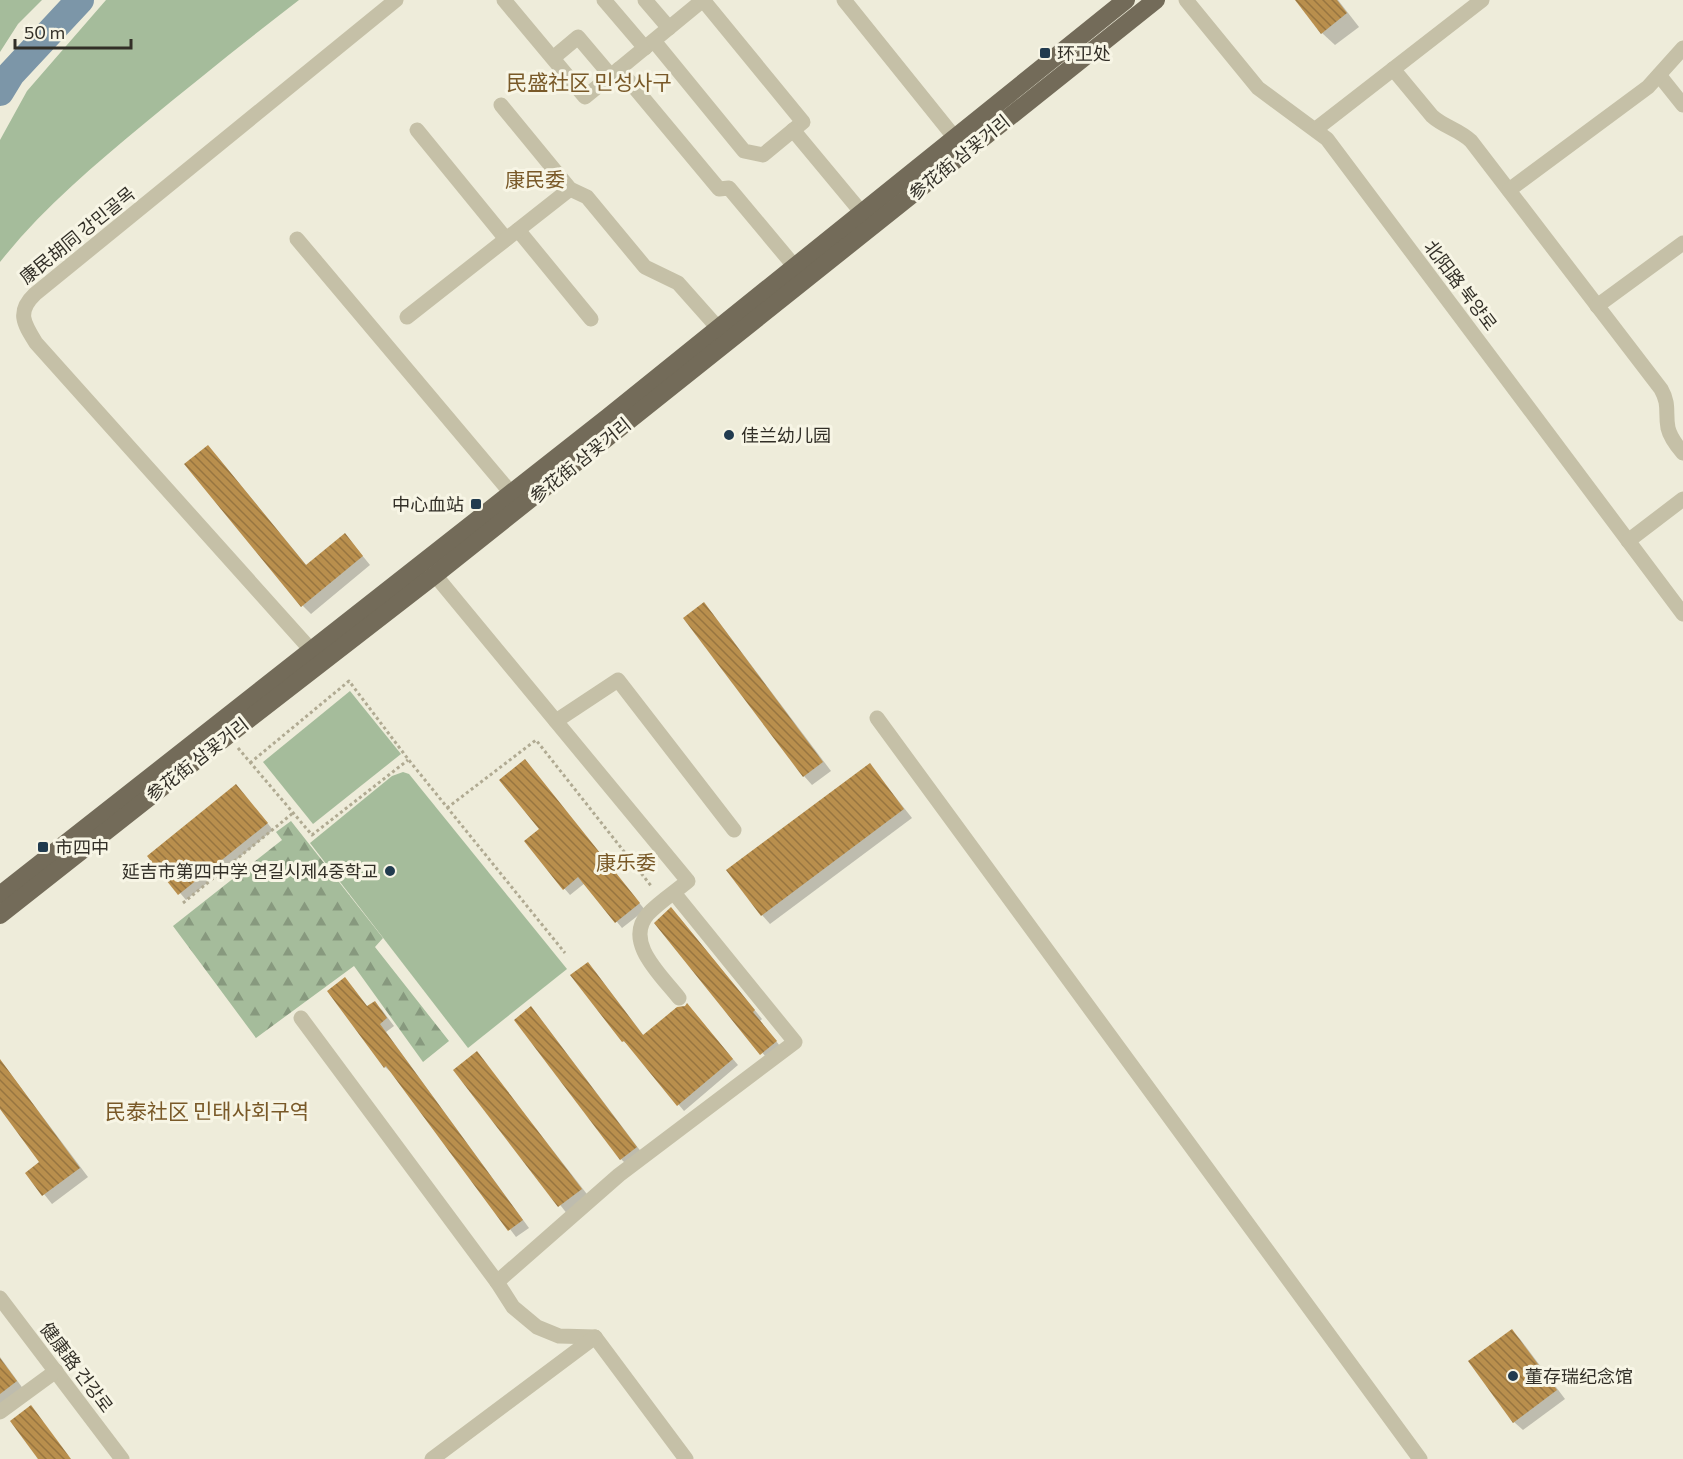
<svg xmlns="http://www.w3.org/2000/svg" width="1683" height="1459" font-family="Commissioner,'Noto Sans SC','Noto Sans KR',sans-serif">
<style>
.green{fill:#a5bc9b}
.forest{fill:url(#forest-firs)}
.shadow{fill:#0003}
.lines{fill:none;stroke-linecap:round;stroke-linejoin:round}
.river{stroke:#7c96a8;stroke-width:28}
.building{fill:url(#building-back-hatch)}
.path{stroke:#b0aa92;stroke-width:3;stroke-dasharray:3 3;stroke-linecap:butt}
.minor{stroke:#c5c0a7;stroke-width:15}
.major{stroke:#736b59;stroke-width:18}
.poi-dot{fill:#213b4f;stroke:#f7f5e5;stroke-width:2}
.labels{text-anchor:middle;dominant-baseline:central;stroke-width:6;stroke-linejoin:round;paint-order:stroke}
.poi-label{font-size:18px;fill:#322f27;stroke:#f7f5e5;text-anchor:start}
.street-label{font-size:18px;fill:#322f27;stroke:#f7f5e5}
.neighbourhood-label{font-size:20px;fill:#795928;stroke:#f7f5e5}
.quarter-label{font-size:21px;fill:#795928;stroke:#f7f5e5}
</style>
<defs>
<pattern id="forest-firs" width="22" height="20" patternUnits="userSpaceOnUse" patternTransform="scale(1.5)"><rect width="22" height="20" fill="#a5bc9b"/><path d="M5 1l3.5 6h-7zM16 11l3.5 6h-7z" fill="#87997e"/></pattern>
<pattern id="building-back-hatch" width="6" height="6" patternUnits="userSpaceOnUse" patternTransform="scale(1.5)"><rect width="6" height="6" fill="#b98f4d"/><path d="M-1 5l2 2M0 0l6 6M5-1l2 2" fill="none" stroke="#977540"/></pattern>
</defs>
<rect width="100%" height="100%" fill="#eeecda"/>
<g class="green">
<path d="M 0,0 L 42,0 L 18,24 L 0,52 Z"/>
<path d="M 106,0 L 299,0 C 247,40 196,81 145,123 C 93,166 42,209 0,262 L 0,140 L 27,91 Z"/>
<path d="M 350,691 L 401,754 L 313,824 L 263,762 Z"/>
<path d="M 403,772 L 409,774 L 567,969 L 468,1048 L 310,843 L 392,776 Z"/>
</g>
<path class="forest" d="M 291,821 L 383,938 L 375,947 L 449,1041 L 423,1062 L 354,966 L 256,1038 L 173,926 L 282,840 L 276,832 Z"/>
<g class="shadow">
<path d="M 1297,0 L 1338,0 L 1359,27 L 1335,45 L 1322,33 Z"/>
<path d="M 216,455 L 307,566 L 353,544 L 370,565 L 311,614 L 303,606 Z"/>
<path d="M 704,604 L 712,613 L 831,771 L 812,785 L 804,776 Z"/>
<path d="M 870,765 L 912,818 L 770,924 L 762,915 Z"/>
<path d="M 531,768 L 645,910 L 622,928 L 585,883 L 570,895 L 564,888 L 541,830 Z"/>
<path d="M 242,792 L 273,830 L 186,900 L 149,856 Z"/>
<path d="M 679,917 L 762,1019 L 760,1021 L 784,1051 L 770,1062 L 656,924 Z"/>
<path d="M 594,970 L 644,1036 L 688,1005 L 738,1065 L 684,1111 L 630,1046 L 623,1041 Z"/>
<path d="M 345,979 L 368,1007 L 374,1003 L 382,1010 L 394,1026 L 386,1032 L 529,1228 L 516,1237 L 393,1074 L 385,1067 Z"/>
<path d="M 537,1014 L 642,1153 L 627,1165 L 621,1159 Z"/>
<path d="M 477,1053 L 590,1198 L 568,1215 L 455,1070 Z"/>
<path d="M 0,1060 L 88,1177 L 52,1204 L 27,1173 L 41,1162 L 0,1107 Z"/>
<path d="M 1512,1331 L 1520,1339 L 1565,1399 L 1523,1430 L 1514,1422 Z"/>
<path d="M 0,1357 L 24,1390 L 0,1407 Z"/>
</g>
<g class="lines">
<path class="river" d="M 0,92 L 11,74 L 80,0"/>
</g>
<g class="building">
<path d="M 1295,0 L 1337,0 L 1347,13 L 1321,34 Z"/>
<path d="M 208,445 L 306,565 L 345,533 L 363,556 L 301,607 L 184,464 Z"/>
<path d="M 704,602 L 823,762 L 803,777 L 683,618 Z"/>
<path d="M 525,759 L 640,903 L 615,923 L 578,877 L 563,890 L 524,841 L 539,829 L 499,780 Z"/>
<path d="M 870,763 L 904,809 L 761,916 L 726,870 Z"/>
<path d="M 236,784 L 268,823 L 178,895 L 147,856 Z"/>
<path d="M 671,907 L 755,1010 L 753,1012 L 777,1041 L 760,1055 L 654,923 Z"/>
<path d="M 588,962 L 643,1035 L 677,1007 L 685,1006 L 687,1003 L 733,1059 L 677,1106 L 624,1041 L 622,1042 L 570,975 Z"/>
<path d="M 345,977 L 367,1006 L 375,1001 L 387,1018 L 380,1024 L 523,1220 L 508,1231 L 386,1066 L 384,1068 L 327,991 Z"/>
<path d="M 531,1006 L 637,1147 L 620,1160 L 514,1020 Z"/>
<path d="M 477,1051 L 582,1189 L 558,1207 L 453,1070 Z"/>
<path d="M 0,1059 L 80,1168 L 42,1196 L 25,1173 L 39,1162 L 0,1109 Z"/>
<path d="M 1512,1329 L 1557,1390 L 1513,1423 L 1468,1361 Z"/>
<path d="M 0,1358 L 17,1381 L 0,1394 Z"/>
<path d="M 31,1405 L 71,1459 L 38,1459 L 10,1421 Z"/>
</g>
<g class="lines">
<g class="path">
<path d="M 238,748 L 312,835 L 408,760"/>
<path d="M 250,763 L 349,681 L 408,759 L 565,953"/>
<path d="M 447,808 L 536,740 L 652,887"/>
<path d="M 183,903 L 293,813"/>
</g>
<g class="minor">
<path d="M 504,0 L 585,97 L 703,0"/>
<path d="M 604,0 L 645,48"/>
<path d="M 645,0 L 669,28"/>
<path d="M 844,0 L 955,138"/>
<path d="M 1186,0 L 1258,88 L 1327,139 L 1683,614"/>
<path d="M 654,41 L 744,151 L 763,155 L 803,122 L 703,0"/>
<path d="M 553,58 L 578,37 L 611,76"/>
<path d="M 619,69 L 719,189 L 729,188 L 795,267"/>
<path d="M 1393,69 L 1432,116 C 1444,127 1458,129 1471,141 L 1661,389 C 1670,405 1665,412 1668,428 C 1670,437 1677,446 1683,453"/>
<path d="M 1659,75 L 1683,105"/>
<path d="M 501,105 L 570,189 L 587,197 L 645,267 L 678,283 L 718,328"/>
<path d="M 1316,129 L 1482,0"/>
<path d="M 417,130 L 506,239"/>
<path d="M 793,130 L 862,213"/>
<path d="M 1509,190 L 1648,87 L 1683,48"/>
<path d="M 518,230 L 591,319"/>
<path d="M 297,239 L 511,493"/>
<path d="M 1597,306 L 1683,243"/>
<path d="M 407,317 L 570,189"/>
<path d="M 1628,541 L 1683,499"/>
<path d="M 435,575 L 688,881 C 675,892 659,902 648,914 C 623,942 662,976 679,998"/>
<path d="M 311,650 L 36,343 C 24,324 16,312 35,294 L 396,0"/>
<path d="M 877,718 L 1420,1459"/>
<path d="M 556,721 L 618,680 L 734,830"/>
<path d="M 301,1018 L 497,1282 L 513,1307 L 537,1327 L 559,1336 L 595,1337 L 686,1459"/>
<path d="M 497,1282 L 619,1175 L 795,1042 L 674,893"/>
<path d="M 0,1298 L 122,1459"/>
<path d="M 0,1412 L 56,1371"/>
<path d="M 432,1459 L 595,1337"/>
</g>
<g class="major">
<path d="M 0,895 L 608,417 L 1126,0"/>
<path d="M 0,915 L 227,736 L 435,575 L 1156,0"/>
</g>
</g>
<g class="poi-dot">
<rect x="1039" y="47" width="12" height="12" rx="3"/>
<circle cx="729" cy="435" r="6"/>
<rect x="470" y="498" width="12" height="12" rx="3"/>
<rect x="37" y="841" width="12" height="12" rx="3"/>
<circle cx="390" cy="871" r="6"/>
<circle cx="1513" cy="1376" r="6"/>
</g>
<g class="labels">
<g class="poi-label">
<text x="1057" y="53">环卫处</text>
<text x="741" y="435">佳兰幼儿园</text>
<text x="464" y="504" text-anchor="end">中心血站</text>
<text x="55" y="847">市四中</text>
<text x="378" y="871" text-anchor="end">延吉市第四中学 연길시제4중학교</text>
<text x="1525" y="1376">董存瑞纪念馆</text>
</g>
<g class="street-label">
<text transform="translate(959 157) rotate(-39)">参花街 삼꽃거리</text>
<text transform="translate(77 235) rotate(-39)">康民胡同 강민골목</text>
<text transform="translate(1461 285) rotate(53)">北阳路 북양로</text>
<text transform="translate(580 460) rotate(-39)">参花街 삼꽃거리</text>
<text transform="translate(197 759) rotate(-38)">参花街 삼꽃거리</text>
<text transform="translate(77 1367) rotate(53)">健康路 건강로</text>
</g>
<g class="neighbourhood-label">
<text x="535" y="179">康民委</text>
<text x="626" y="862">康乐委</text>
</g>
<g class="quarter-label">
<text x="589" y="81">民盛社区 민성사구</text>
<text x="207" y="1110">民泰社区 민태사회구역</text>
</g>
</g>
<path d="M15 39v9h116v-9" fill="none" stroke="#322f27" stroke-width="3"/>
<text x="24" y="39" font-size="18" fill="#322f27" stroke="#f7f5e5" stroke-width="4.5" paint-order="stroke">50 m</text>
</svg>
